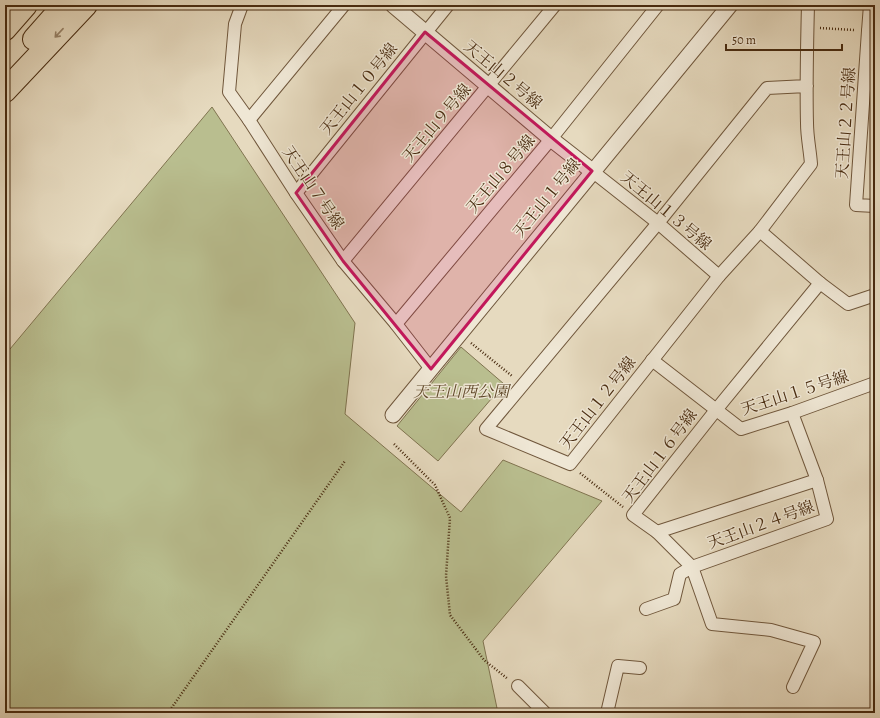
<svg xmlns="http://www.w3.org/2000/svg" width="880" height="718" font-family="Alegreya,'Noto Serif JP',serif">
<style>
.green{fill:#b9be8f;stroke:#807450}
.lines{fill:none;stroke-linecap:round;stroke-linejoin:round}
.minor-casing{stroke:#70573c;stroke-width:14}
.tertiary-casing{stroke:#70573c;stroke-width:17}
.motorway-casing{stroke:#482b10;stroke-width:24}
.path{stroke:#482b10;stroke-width:2.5;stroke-dasharray:1 2;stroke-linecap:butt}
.minor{stroke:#efe7d5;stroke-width:12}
.tertiary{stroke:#efe7d5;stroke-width:15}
.motorway{stroke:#e6dabf;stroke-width:22}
.oneway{stroke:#978268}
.marked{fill:#c2185b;fill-opacity:0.2;stroke:#c2185b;stroke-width:3;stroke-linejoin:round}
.labels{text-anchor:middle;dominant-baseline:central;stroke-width:3;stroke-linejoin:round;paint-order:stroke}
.street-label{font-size:16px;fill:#482b10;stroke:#efe7d5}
.park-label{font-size:16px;font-style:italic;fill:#5f4829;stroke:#efe7d5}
</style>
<rect width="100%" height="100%" fill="#e6dabf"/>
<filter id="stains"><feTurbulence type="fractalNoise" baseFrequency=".005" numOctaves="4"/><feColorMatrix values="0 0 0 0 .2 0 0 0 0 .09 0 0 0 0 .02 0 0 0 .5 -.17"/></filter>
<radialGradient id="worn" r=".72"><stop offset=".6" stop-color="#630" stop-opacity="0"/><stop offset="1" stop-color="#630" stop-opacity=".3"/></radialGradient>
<g class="green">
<path d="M 212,107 L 355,323 L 345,414 L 461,512 L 503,460 L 602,501 L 483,641 L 498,713 L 5,713 L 5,355 Z"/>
<path d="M 461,347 L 504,384 L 438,461 L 397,426 Z"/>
</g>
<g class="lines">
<g class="minor-casing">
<g id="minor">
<path d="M 242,5 L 235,24 L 229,92 L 249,120 L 296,193 L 343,261 L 396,324 L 431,369"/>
<path d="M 868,31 L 870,5"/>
<path d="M 875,31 L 868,31 L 856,205 L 875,206"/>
<path d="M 807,86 L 767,88 L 658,223 L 486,429 L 570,464 L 719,276 L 760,231 L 811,164 C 810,150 807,137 807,123 C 806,84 807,44 808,5"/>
<path d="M 249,120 L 344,5"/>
<path d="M 592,171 L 658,223 L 719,276"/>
<path d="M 296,193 L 448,5"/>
<path d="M 760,231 L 820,283 L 848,304 L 875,295"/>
<path d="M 343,261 L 555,5"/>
<path d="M 396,324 L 551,139 L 658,5"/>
<path d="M 652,360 L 741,429 L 792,413 L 875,383"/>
<path d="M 792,413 L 817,480 L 657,532 L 633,515 L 716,410 L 820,283"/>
<path d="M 657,532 L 692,567 L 827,519 L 817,480"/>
<path d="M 646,609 L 674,599 L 680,574 L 692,567 L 712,624 L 771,630 L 814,642 L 793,687"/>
<path d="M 518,686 L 545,713"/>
<path d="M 607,713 L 618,666 L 640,668"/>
</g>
</g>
<g class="tertiary-casing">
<g id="tertiary">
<path d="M 393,5 L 551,139 L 592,171"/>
<path d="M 393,415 L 730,5"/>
</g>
</g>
<g class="motorway-casing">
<g id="motorway">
<path d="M 5,29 L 26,5"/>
<path d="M 34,39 L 64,5"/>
<path d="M 5,91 L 86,5"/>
</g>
</g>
<g class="path">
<path d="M 820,28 L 854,30"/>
<path d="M 471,343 L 512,376"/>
<path d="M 394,444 L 435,485 L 450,518 L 446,576 L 450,615 L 484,660 L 508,679"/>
<path d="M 580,473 L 623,507"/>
<path d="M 168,713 L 345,461"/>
</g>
<use href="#minor" class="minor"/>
<use href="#tertiary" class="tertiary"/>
<use href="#motorway" class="motorway"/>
</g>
<defs><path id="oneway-shaft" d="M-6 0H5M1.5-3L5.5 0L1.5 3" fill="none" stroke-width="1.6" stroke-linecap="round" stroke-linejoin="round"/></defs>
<use class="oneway" href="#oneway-shaft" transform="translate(59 33) rotate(133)"/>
<path class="marked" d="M 425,32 L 592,171 L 431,369 L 343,261 L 296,193 Z"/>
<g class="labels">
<g class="street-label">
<text transform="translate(503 75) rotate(40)">天王山２号線</text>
<text transform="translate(359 89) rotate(-51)">天王山１０号線</text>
<text transform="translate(437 123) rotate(-50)">天王山９号線</text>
<text transform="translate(846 123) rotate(-86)">天王山２２号線</text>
<text transform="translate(501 174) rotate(-50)">天王山８号線</text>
<text transform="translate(313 188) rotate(56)">天王山７号線</text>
<text transform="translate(547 198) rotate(-51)">天王山１号線</text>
<text transform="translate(666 211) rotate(40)">天王山１３号線</text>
<text transform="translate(795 393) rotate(-18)">天王山１５号線</text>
<text transform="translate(598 403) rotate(-52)">天王山１２号線</text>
<text transform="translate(660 456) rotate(-53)">天王山１６号線</text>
<text transform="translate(761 525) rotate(-20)">天王山２４号線</text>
</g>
<g class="park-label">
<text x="461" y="392">天王山西公園</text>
</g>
</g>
<rect width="880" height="718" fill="none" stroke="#e6dabf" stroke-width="20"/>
<rect x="6" y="6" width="868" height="706" fill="none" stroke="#482b10" stroke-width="2"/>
<rect x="10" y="10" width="860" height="698" fill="none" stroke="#482b10"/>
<path d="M726 44v6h116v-6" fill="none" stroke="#482b10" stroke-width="2"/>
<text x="732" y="44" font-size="12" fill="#482b10" stroke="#efe7d5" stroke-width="3" paint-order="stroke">50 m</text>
<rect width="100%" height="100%" filter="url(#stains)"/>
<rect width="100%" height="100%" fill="url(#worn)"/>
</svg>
